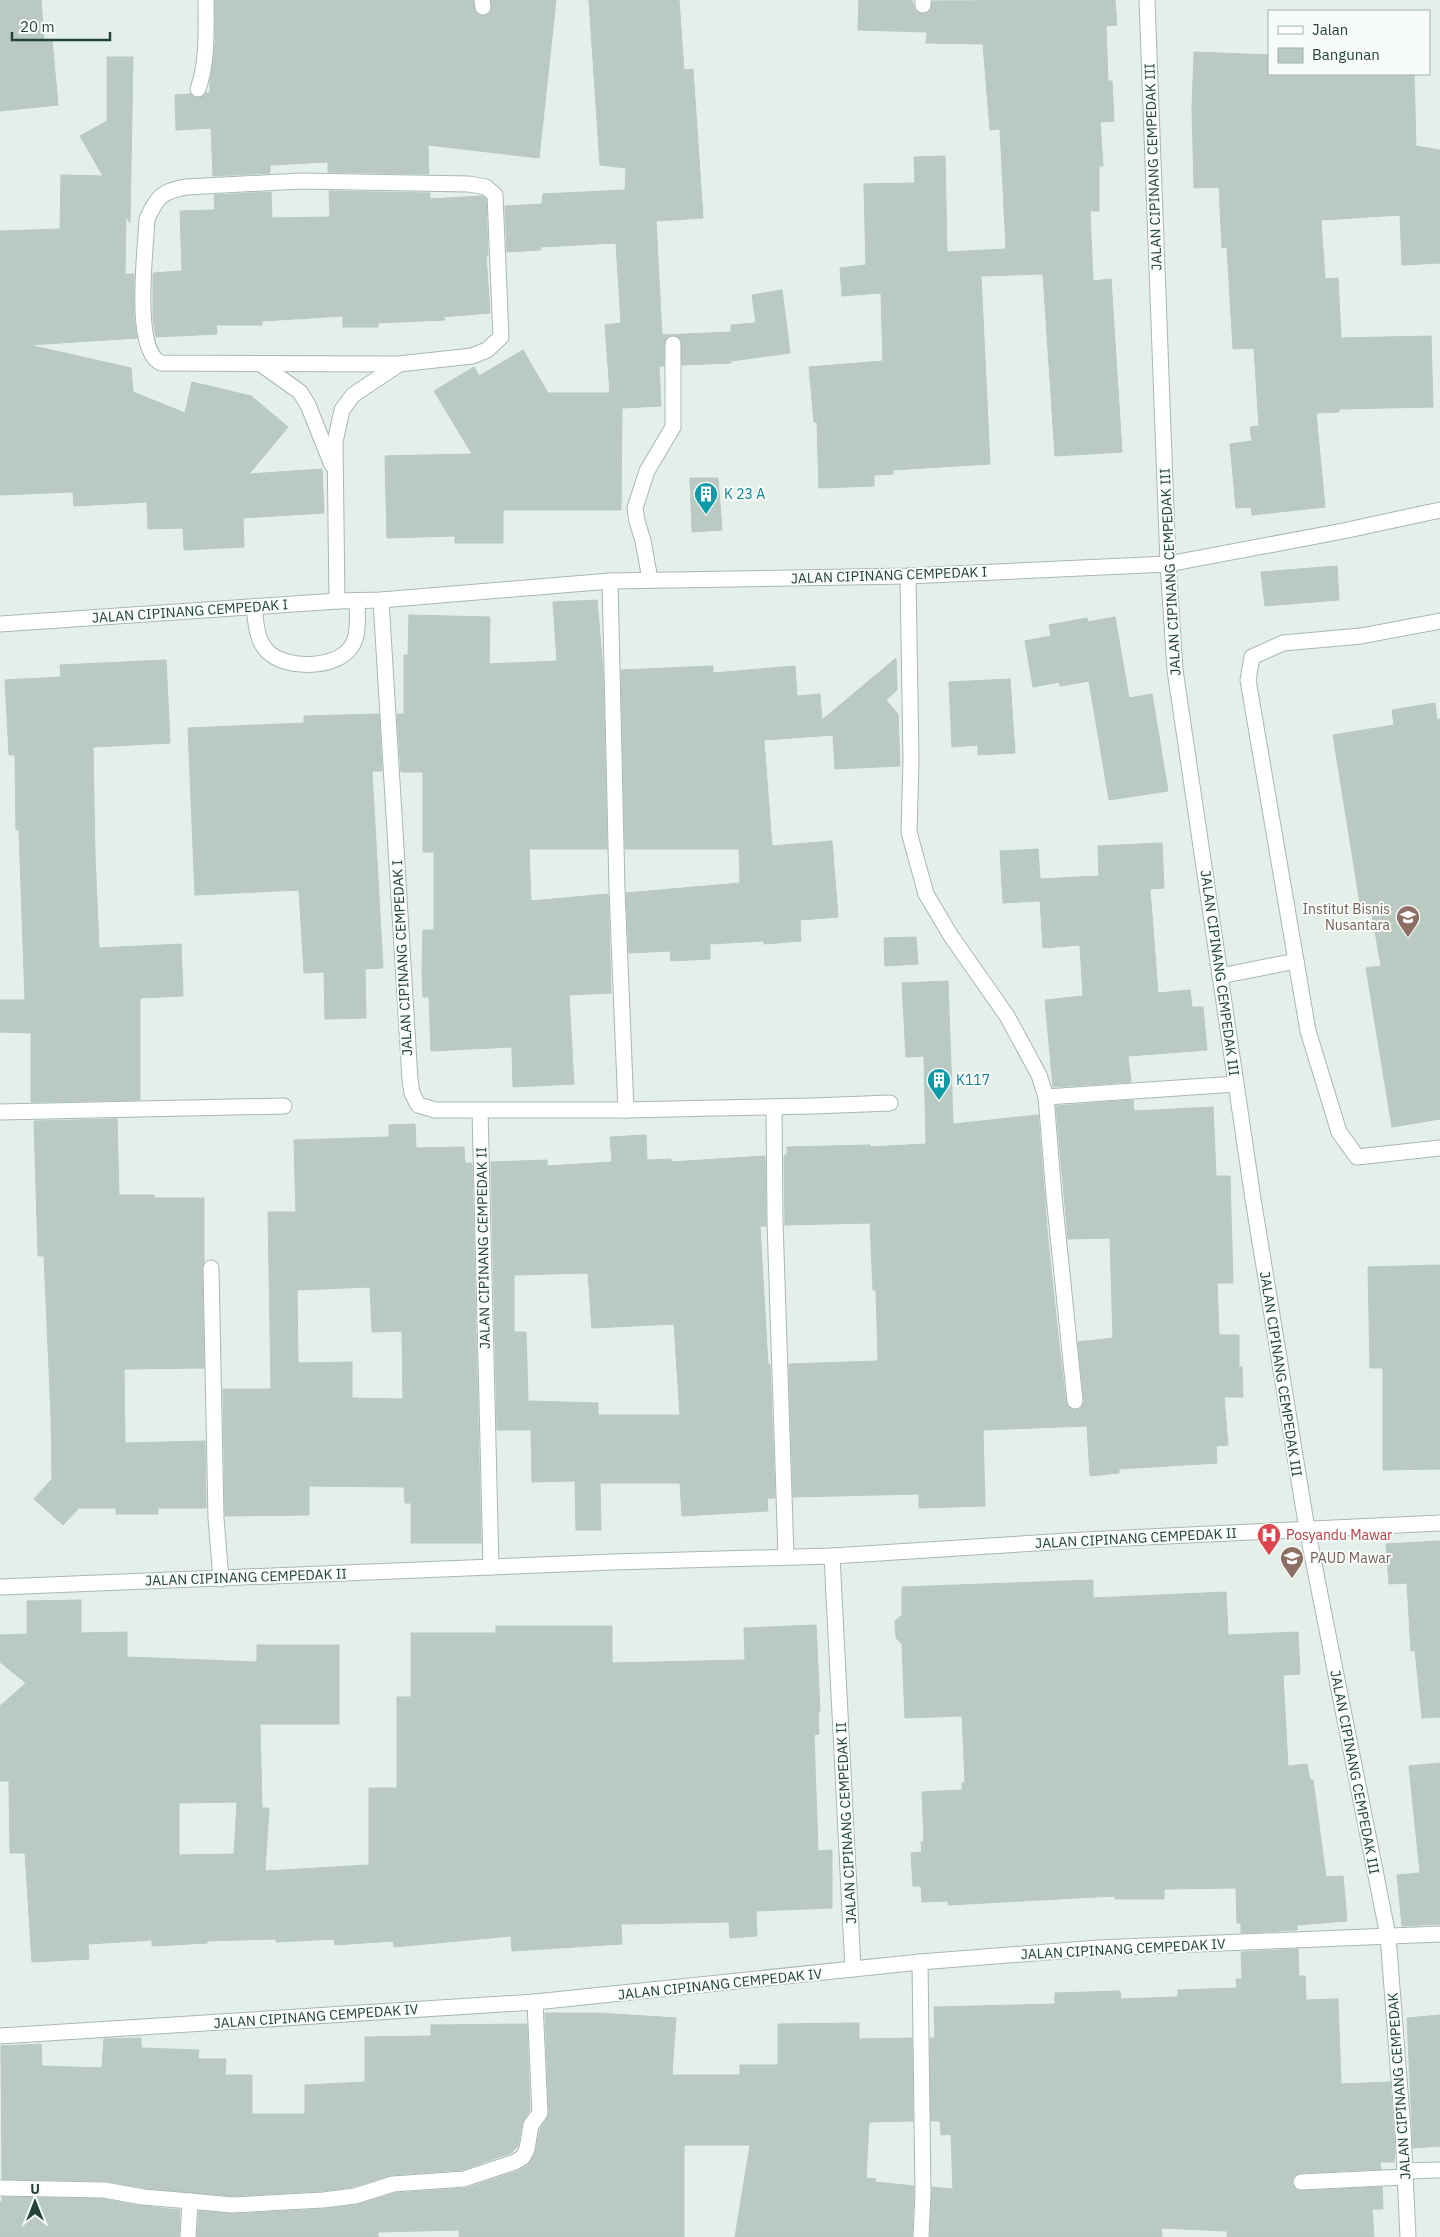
<svg xmlns="http://www.w3.org/2000/svg" width="1440" height="2237" font-family="'IBM Plex Sans',sans-serif">
<style>
.building{fill:#bacac3;stroke:#b7c9c1;fill-rule:evenodd}
.lines{fill:none;stroke-linecap:round;stroke-linejoin:round}
.minor-casing{stroke:#a7b8b1;stroke-width:17}
.minor{stroke:#fff;stroke-width:15}
.labels{text-anchor:middle;dominant-baseline:central;stroke-width:4;stroke-linejoin:round;paint-order:stroke}
.street-label{font-size:14px;fill:#234239;stroke:#f7fbf9}
.culture-label{font-size:14px;fill:#0d838f;stroke:#f7fbf9;text-anchor:start}
.education-label{font-size:14px;fill:#785e54;stroke:#f7fbf9;text-anchor:end}
.health-label{font-size:14px;fill:#be3a42;stroke:#f7fbf9;text-anchor:start}
</style>
<rect width="100%" height="100%" fill="#e5efea"/>
<g class="building">
<path d="M 0,0 L 41,0 L 44,40 L 52,40 L 58,105 L 0,111 Z"/>
<path d="M 215,0 L 473,0 L 475,12 L 484,16 L 491,11 L 491,0 L 556,0 L 539,158 L 428,145 L 429,174 L 328,172 L 328,162 L 270,165 L 270,173 L 213,176 L 211,128 L 176,130 L 175,95 L 190,94 L 200,98 L 206,93 L 210,93 L 210,82 L 215,45 Z"/>
<path d="M 589,0 L 679,0 L 684,70 L 693,69 L 703,218 L 656,221 L 662,335 L 731,332 L 731,325 L 756,323 L 752,295 L 782,290 L 790,353 L 731,361 L 731,363 L 682,365 L 681,340 L 677,336 L 668,336 L 664,344 L 664,366 L 659,366 L 661,406 L 622,408 L 621,510 L 503,510 L 503,543 L 455,543 L 455,536 L 387,538 L 385,456 L 472,454 L 434,391 L 474,367 L 479,376 L 523,350 L 548,393 L 610,393 L 605,325 L 621,323 L 616,243 L 540,247 L 541,250 L 507,252 L 505,206 L 542,204 L 543,194 L 625,190 L 626,168 L 600,165 Z"/>
<path d="M 859,0 L 912,0 L 915,10 L 923,14 L 931,10 L 932,1 L 1115,0 L 1117,25 L 1106,26 L 1108,81 L 1112,81 L 1114,121 L 1100,122 L 1103,166 L 1099,166 L 1099,211 L 1090,211 L 1093,281 L 1111,279 L 1122,452 L 1055,456 L 1043,274 L 981,276 L 990,464 L 893,470 L 893,474 L 874,475 L 874,486 L 819,488 L 817,422 L 814,422 L 809,367 L 883,361 L 881,293 L 842,296 L 840,268 L 866,265 L 864,184 L 915,183 L 914,157 L 945,156 L 947,252 L 1006,249 L 1000,129 L 990,130 L 983,44 L 926,43 L 927,32 L 858,30 Z"/>
<path d="M 1194,52 L 1269,55 L 1269,74 L 1414,74 L 1416,146 L 1440,150 L 1440,263 L 1402,265 L 1400,215 L 1321,220 L 1325,279 L 1338,278 L 1341,338 L 1431,336 L 1433,407 L 1339,409 L 1339,412 L 1316,413 L 1325,507 L 1252,515 L 1251,507 L 1236,508 L 1230,444 L 1252,441 L 1250,427 L 1259,426 L 1254,348 L 1233,349 L 1227,247 L 1222,248 L 1219,187 L 1194,188 L 1192,109 Z"/>
<path d="M 107,57 L 133,57 L 130,223 L 126,216 L 125,274 L 134,274 L 134,320 L 137,338 L 29,345 L 131,368 L 133,392 L 185,413 L 192,382 L 251,396 L 288,427 L 249,474 L 322,469 L 324,513 L 243,518 L 244,547 L 184,550 L 183,528 L 148,529 L 147,502 L 74,506 L 73,492 L 0,495 L 0,231 L 60,229 L 61,175 L 103,176 L 80,136 L 107,121 Z"/>
<path d="M 329,191 L 430,193 L 430,199 L 482,196 L 486,199 L 488,255 L 486,255 L 490,313 L 443,317 L 445,320 L 378,323 L 378,327 L 343,327 L 343,316 L 262,321 L 262,325 L 216,325 L 217,334 L 156,337 L 153,319 L 153,273 L 182,271 L 180,211 L 215,210 L 214,195 L 271,192 L 272,218 L 330,217 Z"/>
<path d="M 690,478 L 718,478 L 722,530 L 692,532 Z"/>
<path d="M 1337,566 L 1339,600 L 1265,606 L 1261,572 Z"/>
<path d="M 597,600 L 603,671 L 607,849 L 529,849 L 531,901 L 608,894 L 611,993 L 569,995 L 574,1084 L 513,1087 L 512,1047 L 431,1051 L 429,997 L 423,997 L 422,972 L 423,930 L 434,930 L 434,852 L 423,852 L 423,772 L 401,772 L 397,714 L 404,714 L 404,655 L 408,655 L 409,615 L 490,617 L 489,664 L 557,661 L 553,602 Z"/>
<path d="M 1115,617 L 1129,698 L 1152,694 L 1168,791 L 1109,800 L 1089,681 L 1060,686 L 1059,682 L 1033,687 L 1025,641 L 1051,636 L 1049,625 L 1087,618 L 1088,622 Z"/>
<path d="M 896,658 L 897,690 L 886,700 L 898,714 L 900,766 L 835,769 L 833,735 L 764,740 L 772,846 L 832,841 L 838,917 L 800,920 L 801,941 L 764,944 L 764,941 L 710,944 L 710,959 L 671,961 L 670,951 L 629,953 L 626,893 L 740,883 L 739,849 L 625,849 L 621,670 L 713,666 L 713,673 L 795,666 L 797,696 L 820,694 L 822,720 Z"/>
<path d="M 166,660 L 170,743 L 93,747 L 95,856 L 99,948 L 181,944 L 183,996 L 140,998 L 140,1100 L 31,1102 L 31,1033 L 0,1032 L 0,1000 L 25,1000 L 19,830 L 16,830 L 15,755 L 9,755 L 5,680 L 61,677 L 60,665 Z"/>
<path d="M 1010,679 L 1015,753 L 978,755 L 978,745 L 952,747 L 949,682 Z"/>
<path d="M 1435,703 L 1437,720 L 1440,719 L 1440,1119 L 1392,1127 L 1366,968 L 1381,966 L 1371,908 L 1361,910 L 1333,735 L 1394,725 L 1392,710 Z"/>
<path d="M 379,714 L 382,771 L 372,771 L 383,968 L 365,969 L 366,1018 L 325,1019 L 324,972 L 304,973 L 299,890 L 195,895 L 188,728 L 304,723 L 304,716 Z"/>
<path d="M 1162,843 L 1164,888 L 1150,889 L 1158,993 L 1190,990 L 1192,1007 L 1203,1007 L 1207,1050 L 1128,1056 L 1131,1082 L 1053,1087 L 1045,1000 L 1083,996 L 1080,945 L 1043,948 L 1040,901 L 1003,903 L 1000,851 L 1038,849 L 1040,879 L 1099,876 L 1098,846 Z"/>
<path d="M 916,937 L 918,964 L 885,966 L 884,938 Z"/>
<path d="M 948,981 L 953,1124 L 1038,1115 L 1048,1240 L 1059,1344 L 1066,1402 L 1071,1409 L 1080,1409 L 1084,1401 L 1078,1342 L 1113,1338 L 1110,1238 L 1068,1239 L 1056,1106 L 1133,1100 L 1134,1111 L 1213,1107 L 1216,1176 L 1230,1176 L 1233,1283 L 1217,1283 L 1219,1335 L 1239,1335 L 1239,1367 L 1242,1367 L 1243,1397 L 1224,1397 L 1228,1445 L 1216,1446 L 1217,1463 L 1119,1469 L 1119,1473 L 1090,1476 L 1087,1426 L 983,1430 L 985,1506 L 919,1508 L 919,1494 L 793,1497 L 789,1364 L 878,1361 L 876,1290 L 873,1290 L 870,1223 L 785,1225 L 784,1155 L 787,1155 L 787,1147 L 870,1145 L 870,1147 L 926,1144 L 924,1056 L 906,1057 L 902,983 Z"/>
<path d="M 117,1119 L 119,1195 L 154,1195 L 154,1198 L 204,1198 L 204,1262 L 202,1268 L 204,1368 L 124,1369 L 125,1443 L 205,1441 L 206,1508 L 158,1508 L 158,1514 L 116,1514 L 116,1508 L 79,1508 L 63,1525 L 34,1499 L 52,1479 L 51,1415 L 44,1256 L 38,1256 L 34,1121 Z"/>
<path d="M 415,1124 L 416,1148 L 464,1147 L 465,1163 L 472,1163 L 481,1543 L 411,1543 L 411,1503 L 405,1503 L 404,1487 L 309,1486 L 309,1515 L 225,1516 L 223,1389 L 271,1389 L 268,1212 L 296,1212 L 294,1140 L 389,1137 L 389,1125 ZM 370,1287 L 372,1332 L 402,1331 L 403,1399 L 352,1398 L 352,1362 L 298,1363 L 297,1290 Z"/>
<path d="M 646,1135 L 647,1160 L 671,1159 L 671,1162 L 765,1156 L 766,1226 L 760,1226 L 768,1364 L 770,1364 L 775,1498 L 767,1498 L 768,1511 L 682,1516 L 680,1483 L 600,1483 L 601,1530 L 576,1530 L 575,1481 L 532,1482 L 531,1430 L 497,1430 L 491,1162 L 547,1160 L 547,1166 L 612,1162 L 610,1137 ZM 588,1273 L 592,1328 L 674,1324 L 680,1415 L 598,1415 L 598,1403 L 528,1401 L 526,1332 L 514,1332 L 514,1275 Z"/>
<path d="M 1440,1265 L 1440,1469 L 1383,1470 L 1383,1368 L 1370,1368 L 1368,1267 Z"/>
<path d="M 1440,1541 L 1440,1717 L 1422,1718 L 1415,1650 L 1411,1651 L 1407,1583 L 1389,1584 L 1386,1544 Z"/>
<path d="M 1093,1580 L 1093,1598 L 1226,1592 L 1228,1635 L 1298,1632 L 1300,1674 L 1283,1675 L 1288,1766 L 1307,1764 L 1310,1780 L 1313,1780 L 1326,1877 L 1343,1876 L 1347,1921 L 1297,1925 L 1297,1930 L 1241,1933 L 1241,1923 L 1237,1923 L 1236,1888 L 1164,1889 L 1164,1899 L 1115,1899 L 1115,1896 L 948,1905 L 948,1901 L 922,1902 L 921,1886 L 913,1886 L 911,1853 L 922,1852 L 921,1842 L 924,1842 L 922,1792 L 962,1790 L 962,1783 L 965,1783 L 962,1716 L 905,1718 L 902,1644 L 896,1638 L 895,1621 L 902,1615 L 902,1587 Z"/>
<path d="M 81,1600 L 81,1633 L 127,1632 L 127,1657 L 257,1662 L 257,1645 L 339,1645 L 339,1724 L 260,1724 L 262,1808 L 269,1808 L 265,1871 L 369,1865 L 369,1788 L 397,1788 L 397,1697 L 411,1697 L 411,1633 L 496,1633 L 496,1626 L 612,1626 L 612,1663 L 745,1660 L 744,1628 L 816,1625 L 820,1712 L 818,1712 L 819,1734 L 814,1735 L 818,1851 L 832,1850 L 832,1908 L 756,1911 L 757,1936 L 730,1938 L 729,1922 L 621,1924 L 622,1944 L 512,1951 L 511,1936 L 394,1947 L 393,1941 L 335,1945 L 334,1939 L 276,1942 L 276,1939 L 207,1941 L 207,1943 L 152,1946 L 152,1940 L 88,1944 L 89,1959 L 32,1962 L 25,1853 L 10,1853 L 9,1781 L 0,1781 L 0,1706 L 26,1683 L 0,1662 L 0,1635 L 27,1634 L 27,1601 ZM 237,1802 L 234,1854 L 179,1855 L 179,1803 Z"/>
<path d="M 1440,1763 L 1440,1924 L 1402,1926 L 1397,1875 L 1420,1873 L 1409,1766 Z"/>
<path d="M 1298,1949 L 1299,1976 L 1305,1976 L 1306,2000 L 1338,1999 L 1341,2084 L 1390,2082 L 1395,2149 L 1394,2162 L 1380,2162 L 1381,2169 L 1301,2173 L 1293,2177 L 1292,2183 L 1296,2190 L 1301,2191 L 1382,2187 L 1383,2209 L 1372,2209 L 1374,2237 L 1227,2237 L 1227,2231 L 1161,2228 L 1162,2237 L 930,2237 L 932,2187 L 953,2189 L 951,2134 L 941,2135 L 940,2121 L 931,2121 L 930,2038 L 935,2038 L 934,2007 L 1055,2004 L 1055,1993 L 1120,1991 L 1121,1999 L 1178,1997 L 1178,1990 L 1237,1988 L 1236,1979 L 1242,1979 L 1241,1952 Z"/>
<path d="M 545,2013 L 599,2013 L 676,2018 L 672,2075 L 740,2075 L 740,2065 L 778,2065 L 778,2024 L 859,2023 L 859,2039 L 912,2038 L 913,2121 L 869,2122 L 866,2178 L 876,2179 L 875,2182 L 914,2186 L 912,2237 L 735,2237 L 750,2145 L 684,2145 L 684,2237 L 459,2237 L 459,2230 L 378,2232 L 378,2237 L 197,2237 L 199,2211 L 233,2214 L 324,2209 L 356,2205 L 395,2193 L 467,2188 L 518,2171 L 528,2165 L 535,2153 L 540,2129 L 549,2113 Z"/>
<path d="M 1440,2015 L 1440,2146 L 1413,2148 L 1407,2018 Z"/>
<path d="M 527,2024 L 530,2110 L 522,2123 L 518,2146 L 511,2153 L 462,2170 L 392,2175 L 353,2187 L 322,2191 L 232,2196 L 144,2188 L 104,2181 L 2,2179 L 1,2046 L 41,2044 L 42,2066 L 102,2068 L 104,2039 L 141,2038 L 141,2048 L 199,2050 L 198,2059 L 226,2059 L 225,2075 L 252,2075 L 252,2114 L 305,2114 L 305,2085 L 365,2082 L 365,2037 L 431,2036 L 431,2025 Z"/>
<path d="M 2,2197 L 103,2199 L 142,2206 L 180,2210 L 179,2237 L 0,2237 L 0,2202 L 2,2202 Z"/>
</g>
<g class="lines">
<g class="minor-casing">
<g id="minor">
<path d="M 482,0 L 483,7"/>
<path d="M 1147,0 L 1168,564 L 1175,670 L 1253,1199 L 1307,1529 L 1388,1936 L 1403,2130 L 1408,2237"/>
<path d="M 923,5 L 923,0"/>
<path d="M 198,89 C 208,61 206,29 206,0"/>
<path d="M 300,181 L 469,184 L 486,187 L 495,195 L 501,337 L 487,350 L 472,356 L 399,364 L 161,363 C 132,351 146,247 147,219 C 157,197 162,191 186,187 Z"/>
<path d="M 262,365 L 300,392 L 308,405 L 332,465"/>
<path d="M 908,576 L 911,760 L 909,832 L 926,894 L 951,936 L 1007,1016 L 1039,1075 L 1046,1097 L 1054,1196 L 1075,1401"/>
<path d="M 650,579 L 643,541 L 637,521 L 635,508 L 647,471 L 673,427 L 673,344"/>
<path d="M 610,581 L 617,890 L 626,1110"/>
<path d="M 381,600 L 410,1080 L 412,1093 L 418,1105 L 435,1110 L 626,1110 L 814,1106 L 890,1103"/>
<path d="M 337,601 L 335,442 L 342,410 L 353,395 L 398,365"/>
<path d="M 254,607 C 256,622 256,639 267,651 C 286,671 346,670 355,639 C 359,628 357,613 357,601"/>
<path d="M 1440,621 L 1361,636 L 1283,643 L 1252,657 L 1248,680 L 1308,1031 L 1339,1132 L 1357,1157 L 1440,1148"/>
<path d="M 0,624 L 337,601 L 381,600 L 610,581 L 908,576 L 1168,564 L 1343,531 L 1440,510"/>
<path d="M 1220,976 L 1296,961"/>
<path d="M 1046,1097 L 1236,1084"/>
<path d="M 774,1107 L 775,1221 L 786,1556"/>
<path d="M 480,1110 L 491,1567"/>
<path d="M 0,1112 L 284,1106"/>
<path d="M 211,1268 L 216,1518 L 221,1579"/>
<path d="M 832,1556 L 853,1969"/>
<path d="M 0,1587 L 613,1562 L 832,1556 L 1084,1540 L 1440,1523"/>
<path d="M 920,1962 L 923,2194 L 921,2237"/>
<path d="M 0,2036 L 535,2002 L 920,1962 L 1098,1948 L 1440,1934"/>
<path d="M 1405,2171 L 1440,2170"/>
<path d="M 1301,2182 L 1405,2177"/>
<path d="M 0,2188 L 104,2190 L 143,2197 L 190,2201 L 188,2237"/>
<path d="M 190,2201 L 232,2205 L 323,2200 L 355,2196 L 393,2184 L 464,2179 L 515,2162 L 523,2157 L 527,2149 L 531,2125 L 540,2113 L 535,2002"/>
</g>
</g>
<use href="#minor" class="minor"/>
</g>
<defs>
<g id="building-pin" transform="scale(1.25)"><path d="M0 17L-7.5 6A9.5 9.5 0 1 1 7.5 6Z" fill="#0f9aa8" stroke="#f7fbf9"/><path d="M-4-6H4V6H1V3H-1V6H-4ZM-2.5-4.3h1.7v1.8h-1.7ZM.8-4.3h1.7v1.8H.8ZM-2.5-1h1.7V.8h-1.7ZM.8-1h1.7V.8H.8Z" fill="#fff"/></g>
<g id="university-pin" transform="scale(1.25)"><path d="M0 17L-7.5 6A9.5 9.5 0 1 1 7.5 6Z" fill="#8d6e63" stroke="#f7fbf9"/><path d="M0-5L7-2L0 1L-7-2ZM-4 1L0 2.5L4 1V4Q0 6-4 4Z" fill="#fff"/></g>
<g id="hospital-pin" transform="scale(1.25)"><path d="M0 17L-7.5 6A9.5 9.5 0 1 1 7.5 6Z" fill="#e0444e" stroke="#f7fbf9"/><path d="M-5-5h3v3.5h4V-5h3V5h-3V1.5h-4V5h-3Z" fill="#fff"/></g>
<g id="school-pin" transform="scale(1.25)"><path d="M0 17L-7.5 6A9.5 9.5 0 1 1 7.5 6Z" fill="#8d6e63" stroke="#f7fbf9"/><path d="M0-5L7-2L0 1L-7-2ZM-4 1L0 2.5L4 1V4Q0 6-4 4Z" fill="#fff"/></g>
</defs>
<g fill-rule="evenodd">
<use href="#building-pin" x="706" y="494"/>
<use href="#university-pin" x="1408" y="917"/>
<use href="#building-pin" x="939" y="1080"/>
<use href="#hospital-pin" x="1269" y="1535"/>
<use href="#school-pin" x="1292" y="1558"/>
</g>
<g class="labels">
<g class="street-label">
<text transform="translate(1153 167) rotate(-92)">JALAN CIPINANG CEMPEDAK III</text>
<text transform="translate(1170 572) rotate(-93)">JALAN CIPINANG CEMPEDAK III</text>
<text transform="translate(889 575) rotate(-2)">JALAN CIPINANG CEMPEDAK I</text>
<text transform="translate(190 611) rotate(-4)">JALAN CIPINANG CEMPEDAK I</text>
<text transform="translate(402 958) rotate(-93)">JALAN CIPINANG CEMPEDAK I</text>
<text transform="translate(1220 973) rotate(82)">JALAN CIPINANG CEMPEDAK III</text>
<text transform="translate(483 1248) rotate(-91)">JALAN CIPINANG CEMPEDAK II</text>
<text transform="translate(1281 1374) rotate(81)">JALAN CIPINANG CEMPEDAK III</text>
<text transform="translate(1136 1538) rotate(-3)">JALAN CIPINANG CEMPEDAK II</text>
<text transform="translate(246 1577) rotate(-2)">JALAN CIPINANG CEMPEDAK II</text>
<text transform="translate(1355 1772) rotate(79)">JALAN CIPINANG CEMPEDAK III</text>
<text transform="translate(846 1823) rotate(-93)">JALAN CIPINANG CEMPEDAK II</text>
<text transform="translate(1123 1949) rotate(-3)">JALAN CIPINANG CEMPEDAK IV</text>
<text transform="translate(720 1984) rotate(-6)">JALAN CIPINANG CEMPEDAK IV</text>
<text transform="translate(316 2016) rotate(-4)">JALAN CIPINANG CEMPEDAK IV</text>
<text transform="translate(1399 2086) rotate(-94)">JALAN CIPINANG CEMPEDAK</text>
</g>
<g class="culture-label">
<text x="724" y="494">K 23 A</text>
<text x="956" y="1080">K117</text>
</g>
<g class="education-label">
<text x="1390" y="909">Institut Bisnis<tspan x="1390" dy="16">Nusantara</tspan></text>
<text x="1310" y="1558" text-anchor="start">PAUD Mawar</text>
</g>
<g class="health-label">
<text x="1286" y="1535">Posyandu Mawar</text>
</g>
</g>
<rect x="1268" y="10" width="162" height="65" fill="#f7fbf9" stroke="#a2b1ac"/>
<rect x="1278" y="26" width="25" height="8" fill="#ffffff" stroke="#a2b1ac"/>
<text x="1312" y="35" font-size="15" fill="#234239">Jalan</text>
<rect x="1278" y="48" width="25" height="15" fill="#bacac3" stroke="#a2b1ac"/>
<text x="1312" y="60" font-size="15" fill="#234239">Bangunan</text>
<g transform="translate(35 2202)" stroke="#f7fbf9" stroke-width="4" paint-order="stroke">
<path d="M0-4L9 19L0 12L-9 19Z" fill="#234239"/>
<text y="-8" font-size="14" font-weight="bold" text-anchor="middle" fill="#234239">U</text>
</g>
<path d="M12 32v8h98v-8" fill="none" stroke="#234239" stroke-width="2.5"/>
<text x="20" y="32" font-size="15" fill="#234239" stroke="#f7fbf9" stroke-width="4" paint-order="stroke">20 m</text>
</svg>
